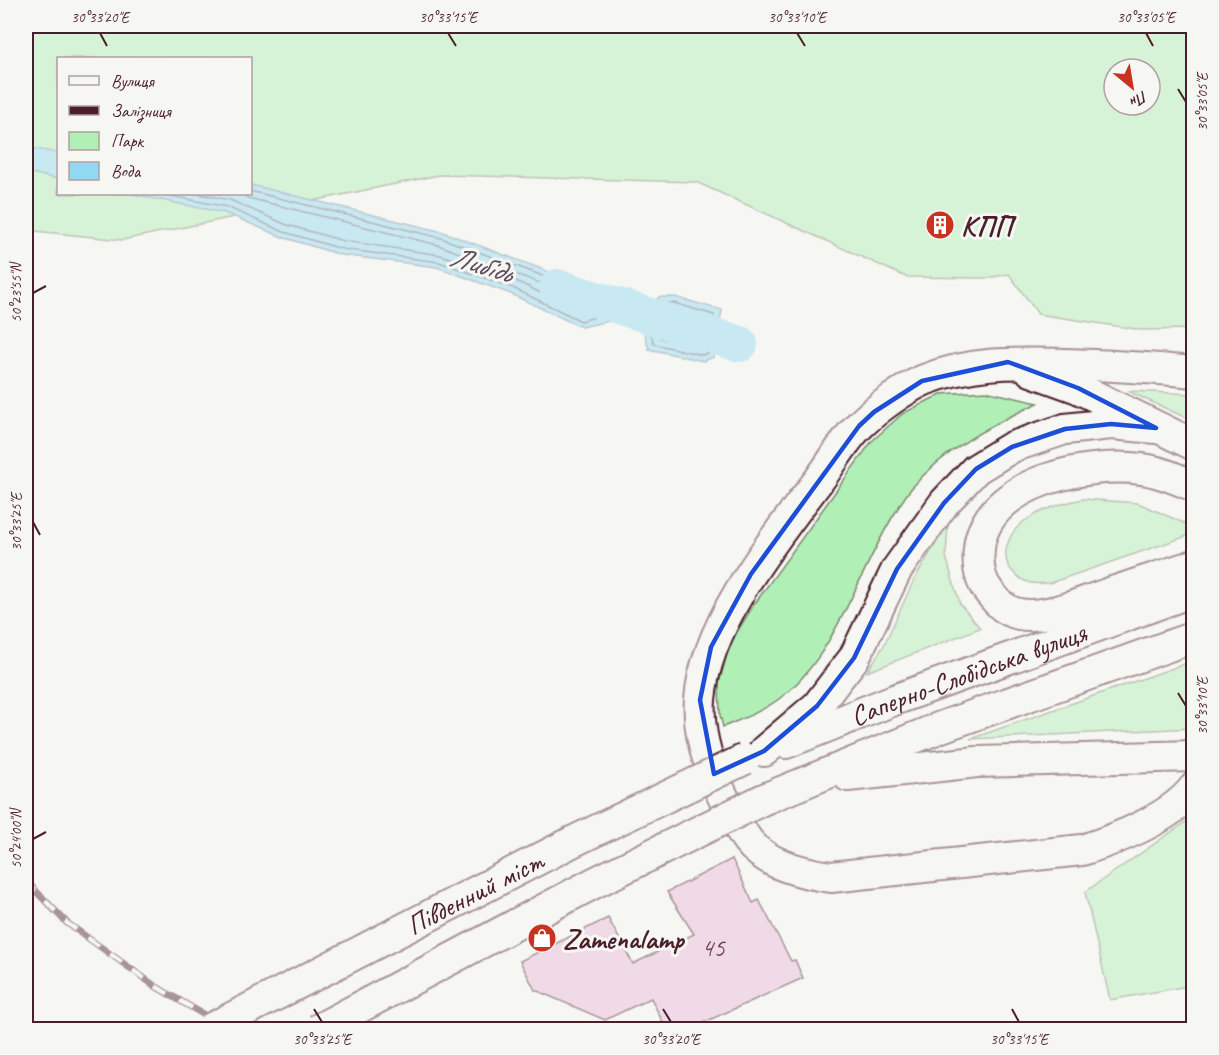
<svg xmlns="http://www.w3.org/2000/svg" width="1219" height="1055" font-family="Caveat,sans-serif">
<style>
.green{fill:#b0efb6;stroke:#7d8770;stroke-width:1.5;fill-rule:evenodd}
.water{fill:#91d9f2;stroke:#758fa2;stroke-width:1.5}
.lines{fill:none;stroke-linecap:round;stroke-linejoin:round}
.shore{stroke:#66697b;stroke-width:1.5}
.river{stroke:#91d9f2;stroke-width:36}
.building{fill:#e8b9db;stroke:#4a1f2b;stroke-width:1.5}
.major-casing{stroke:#4a1f2b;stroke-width:34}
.major{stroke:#f6f6f2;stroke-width:30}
.rail-casing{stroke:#4a1f2b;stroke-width:7}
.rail{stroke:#f6f6f2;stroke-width:4.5;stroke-dasharray:14;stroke-linecap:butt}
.major-bridge-casing{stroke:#4a1f2b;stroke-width:34;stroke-linecap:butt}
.major-bridge{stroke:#f6f6f2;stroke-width:30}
.marked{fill:none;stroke:#1d4ed8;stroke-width:4.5;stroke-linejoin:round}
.ticks{fill:none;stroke:#4a1f2b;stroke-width:2}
.labels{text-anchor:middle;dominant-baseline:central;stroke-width:6;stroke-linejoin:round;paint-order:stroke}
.number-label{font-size:26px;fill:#724657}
.poi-label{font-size:28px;font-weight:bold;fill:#4a1f2b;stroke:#f6f6f2;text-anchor:start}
.street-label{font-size:28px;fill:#4a1f2b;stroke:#f6f6f2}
.water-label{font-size:30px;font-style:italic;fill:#5c4e5d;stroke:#f6f6f2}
.neatline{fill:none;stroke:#4a1f2b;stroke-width:2}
.ticks-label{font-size:15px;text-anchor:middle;fill:#4a1f2b}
</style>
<rect width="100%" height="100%" fill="#f6f6f2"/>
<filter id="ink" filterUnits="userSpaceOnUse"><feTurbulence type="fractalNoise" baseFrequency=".0167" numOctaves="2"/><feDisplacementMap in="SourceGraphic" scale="12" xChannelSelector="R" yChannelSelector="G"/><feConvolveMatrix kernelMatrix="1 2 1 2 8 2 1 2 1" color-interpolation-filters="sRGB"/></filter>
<g filter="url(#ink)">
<g class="green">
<path d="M 26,26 L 1193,26 L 1193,329 L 1142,330 L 1038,314 L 1009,274 L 987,278 L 906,277 L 696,182 L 439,175 L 122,240 L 26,230 ZM 58,58 L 250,58 L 250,194 L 58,194 ZM 1114,69 L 1150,69 L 1150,105 L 1114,105 Z"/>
<path d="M 985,391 L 1038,403 C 991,425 944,449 910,490 C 905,496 900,505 895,513 C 859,570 837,652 784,695 C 766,710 744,718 723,727 L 720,715 L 719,683 L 730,643 L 753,606 L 872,441 L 902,414 L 941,394 Z"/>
<path d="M 1128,391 L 1193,394 L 1193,421 Z"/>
<path d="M 1083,499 L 1138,503 L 1193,527 L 1193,534 L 1050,583 C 1044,583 1037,584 1031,583 C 1025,582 1019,578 1015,574 C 998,559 1007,535 1023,522 C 1041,509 1062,503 1083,499 Z"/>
<path d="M 948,523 L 946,556 L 952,578 L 960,604 L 980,628 L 867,672 L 883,647 L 914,580 Z"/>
<path d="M 1193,661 L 1193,728 L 970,739 Z"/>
<path d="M 1193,817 L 1193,985 L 1110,1000 L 1085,892 Z"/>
</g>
<g class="water">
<path d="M 26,147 L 58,153 L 58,179 L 26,172 Z"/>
<path d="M 251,185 L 443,232 L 600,291 L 610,321 L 581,327 L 511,294 L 437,267 L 341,255 L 282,237 L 225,213 L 131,194 L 250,194 Z"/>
<path d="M 659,297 L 675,297 L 722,310 L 714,357 L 703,361 L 649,349 C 641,327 641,314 659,297 Z"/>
</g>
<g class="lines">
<g class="shore">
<path d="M 161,194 L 227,207 L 284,232 L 342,249 L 439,262 L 513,288 L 581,321 L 601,315 L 594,295 L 441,238 L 250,191"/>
<path d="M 199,194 L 230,200 L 287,225 L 344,241 L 441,255 L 516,281 L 582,313 L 591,310 L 588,301 L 438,245 L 248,198 L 241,194"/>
<path d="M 662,303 L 674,303 L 714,315 L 714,329 L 709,353 L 702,355 L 654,344 C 648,329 650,313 662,303 Z"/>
<path d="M 665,310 L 673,310 L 706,320 L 707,328 L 702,346 L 660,338 C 656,329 658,316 665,310 Z"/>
<path d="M 672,319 L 696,326 L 696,335 L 693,336 L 668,330 L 668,321 Z"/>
</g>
<path class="river" d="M 557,287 L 740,344"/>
</g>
<path class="building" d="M 732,859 L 753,903 L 759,900 L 791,961 L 795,960 L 803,978 L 689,1029 L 666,1029 L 651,998 L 605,1020 L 535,990 L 520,961 L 608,918 L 633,964 L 694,934 L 667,892 Z"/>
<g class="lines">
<g class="major-casing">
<g id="major">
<path d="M 1031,371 L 1078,388 L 1194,445"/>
<path d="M 1194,372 C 1151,368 1108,365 1065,364 C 1014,363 973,361 924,380 C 904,389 876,409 860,425 C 845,439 832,463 819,480 C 774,539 705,624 700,700 C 697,735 712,775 727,805 C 734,818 740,830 748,841 C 767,865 803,873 831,877 L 1082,850 C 1117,839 1171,818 1194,788"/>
<path d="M 1194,486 C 1177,479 1160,471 1142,469 C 1088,462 994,480 980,541 C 977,559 977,578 990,593 C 998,603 1005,611 1019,614 C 1046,619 1081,603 1107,594 C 1136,584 1165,575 1194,565"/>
<path id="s1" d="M 786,743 L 894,700 L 1194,591"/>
<path d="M 764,751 L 817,706 L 836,681 L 854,658 L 897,569 L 944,503 L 976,469 L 1012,447 L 1065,429 L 1111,424 L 1156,428"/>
<path d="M 848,776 L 977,762 L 1194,756"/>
<path d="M 764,799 L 941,727 L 1194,637"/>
</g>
</g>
<use href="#major" class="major"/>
<g class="rail-casing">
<path id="rail" d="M 26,881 L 67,923 L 155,986 L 230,1030"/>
</g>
<use href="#rail" class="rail"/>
<g class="major-bridge-casing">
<g id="major-bridge">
<path id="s2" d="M 208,1030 L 572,842 L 745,759"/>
<path d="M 317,1030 L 594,883 L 764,799"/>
</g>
</g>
<use href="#major-bridge" class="major-bridge"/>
</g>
</g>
<path d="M0 0H1219V1055H0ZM 1008,362 L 1078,388 L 1156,428 L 1111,424 L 1065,429 L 1012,447 L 976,469 L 944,503 L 897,569 L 854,658 L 817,706 L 764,751 L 714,774 L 700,700 L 711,647 L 751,574 L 859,426 L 874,412 L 922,381 Z" fill="#f6f6f2" fill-opacity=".55" fill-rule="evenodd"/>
<path class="marked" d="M 1008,362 L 1078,388 L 1156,428 L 1111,424 L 1065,429 L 1012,447 L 976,469 L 944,503 L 897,569 L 854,658 L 817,706 L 764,751 L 714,774 L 700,700 L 711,647 L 751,574 L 859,426 L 874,412 L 922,381 Z"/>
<path class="ticks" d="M 100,33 L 107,46M 448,33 L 456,46M 797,33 L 805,46M 1146,33 L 1153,46M 1178,89 L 1186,102M 33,293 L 46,286M 33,522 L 40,535M 1178,693 L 1186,706M 33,839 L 46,832M 314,1009 L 322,1022M 663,1009 L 671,1022M 1012,1009 L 1019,1022"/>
<defs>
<g id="building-disc" transform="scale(1.5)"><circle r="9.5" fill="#c8321e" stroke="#f6f6f2"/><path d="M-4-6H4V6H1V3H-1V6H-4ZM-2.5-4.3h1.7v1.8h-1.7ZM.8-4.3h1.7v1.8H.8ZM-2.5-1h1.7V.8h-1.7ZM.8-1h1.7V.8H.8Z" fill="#fff"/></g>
<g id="shop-disc" transform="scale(1.5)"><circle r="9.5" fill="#c8321e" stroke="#f6f6f2"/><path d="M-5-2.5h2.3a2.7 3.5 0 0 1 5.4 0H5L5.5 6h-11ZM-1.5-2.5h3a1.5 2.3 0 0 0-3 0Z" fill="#fff"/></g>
</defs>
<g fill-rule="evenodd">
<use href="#building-disc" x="940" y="225"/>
<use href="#shop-disc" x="542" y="938"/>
</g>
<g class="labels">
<g class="number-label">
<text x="713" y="947">45</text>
</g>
<g class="poi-label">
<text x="961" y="225">КПП</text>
<text x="563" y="938">Zamenalamp</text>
</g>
<g class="street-label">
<text stroke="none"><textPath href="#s1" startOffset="195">Саперно-Слобідська вулиця</textPath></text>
<text stroke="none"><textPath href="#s2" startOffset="300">Південний міст</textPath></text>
</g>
<g class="water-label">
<text transform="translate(481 264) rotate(17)">Либідь</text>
</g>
</g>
<rect width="1219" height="1055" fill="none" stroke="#f6f6f2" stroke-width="66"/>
<rect x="57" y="57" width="195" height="138" fill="#f6f6f2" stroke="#b1a0a2" stroke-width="1.5"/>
<rect x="69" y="76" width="30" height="9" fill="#f6f6f2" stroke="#b1a0a2" stroke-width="1.5"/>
<text x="111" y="87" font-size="18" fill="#4a1f2b">Вулиця</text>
<rect x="69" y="106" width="30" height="9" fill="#4a1f2b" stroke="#b1a0a2" stroke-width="1.5"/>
<text x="111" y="117" font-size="18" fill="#4a1f2b">Залізниця</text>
<rect x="69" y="132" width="30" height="18" fill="#b0efb6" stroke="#b1a0a2" stroke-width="1.5"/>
<text x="111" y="147" font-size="18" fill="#4a1f2b">Парк</text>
<rect x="69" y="162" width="30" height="18" fill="#91d9f2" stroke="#b1a0a2" stroke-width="1.5"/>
<text x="111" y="177" font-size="18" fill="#4a1f2b">Вода</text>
<g transform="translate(1132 87) rotate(150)"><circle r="28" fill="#f6f6f2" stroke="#b1a0a2" stroke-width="1.5"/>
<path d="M0-4.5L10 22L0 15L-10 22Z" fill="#c8321e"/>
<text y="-9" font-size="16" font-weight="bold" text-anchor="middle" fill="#4a1f2b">Пн</text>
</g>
<rect x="33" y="33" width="1153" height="989" class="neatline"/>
<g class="ticks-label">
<text x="100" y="22">30°33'20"E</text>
<text x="448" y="22">30°33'15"E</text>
<text x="797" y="22">30°33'10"E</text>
<text x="1146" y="22">30°33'05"E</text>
<text transform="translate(1202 102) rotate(-90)" y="5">30°33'05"E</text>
<text transform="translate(16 293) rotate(-90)" y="5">50°23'55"N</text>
<text transform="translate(16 522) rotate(-90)" y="5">30°33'25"E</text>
<text transform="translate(1202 706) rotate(-90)" y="5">30°33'10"E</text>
<text transform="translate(16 839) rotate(-90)" y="5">50°24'00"N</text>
<text x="322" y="1044">30°33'25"E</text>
<text x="671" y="1044">30°33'20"E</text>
<text x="1019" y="1044">30°33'15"E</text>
</g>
</svg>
